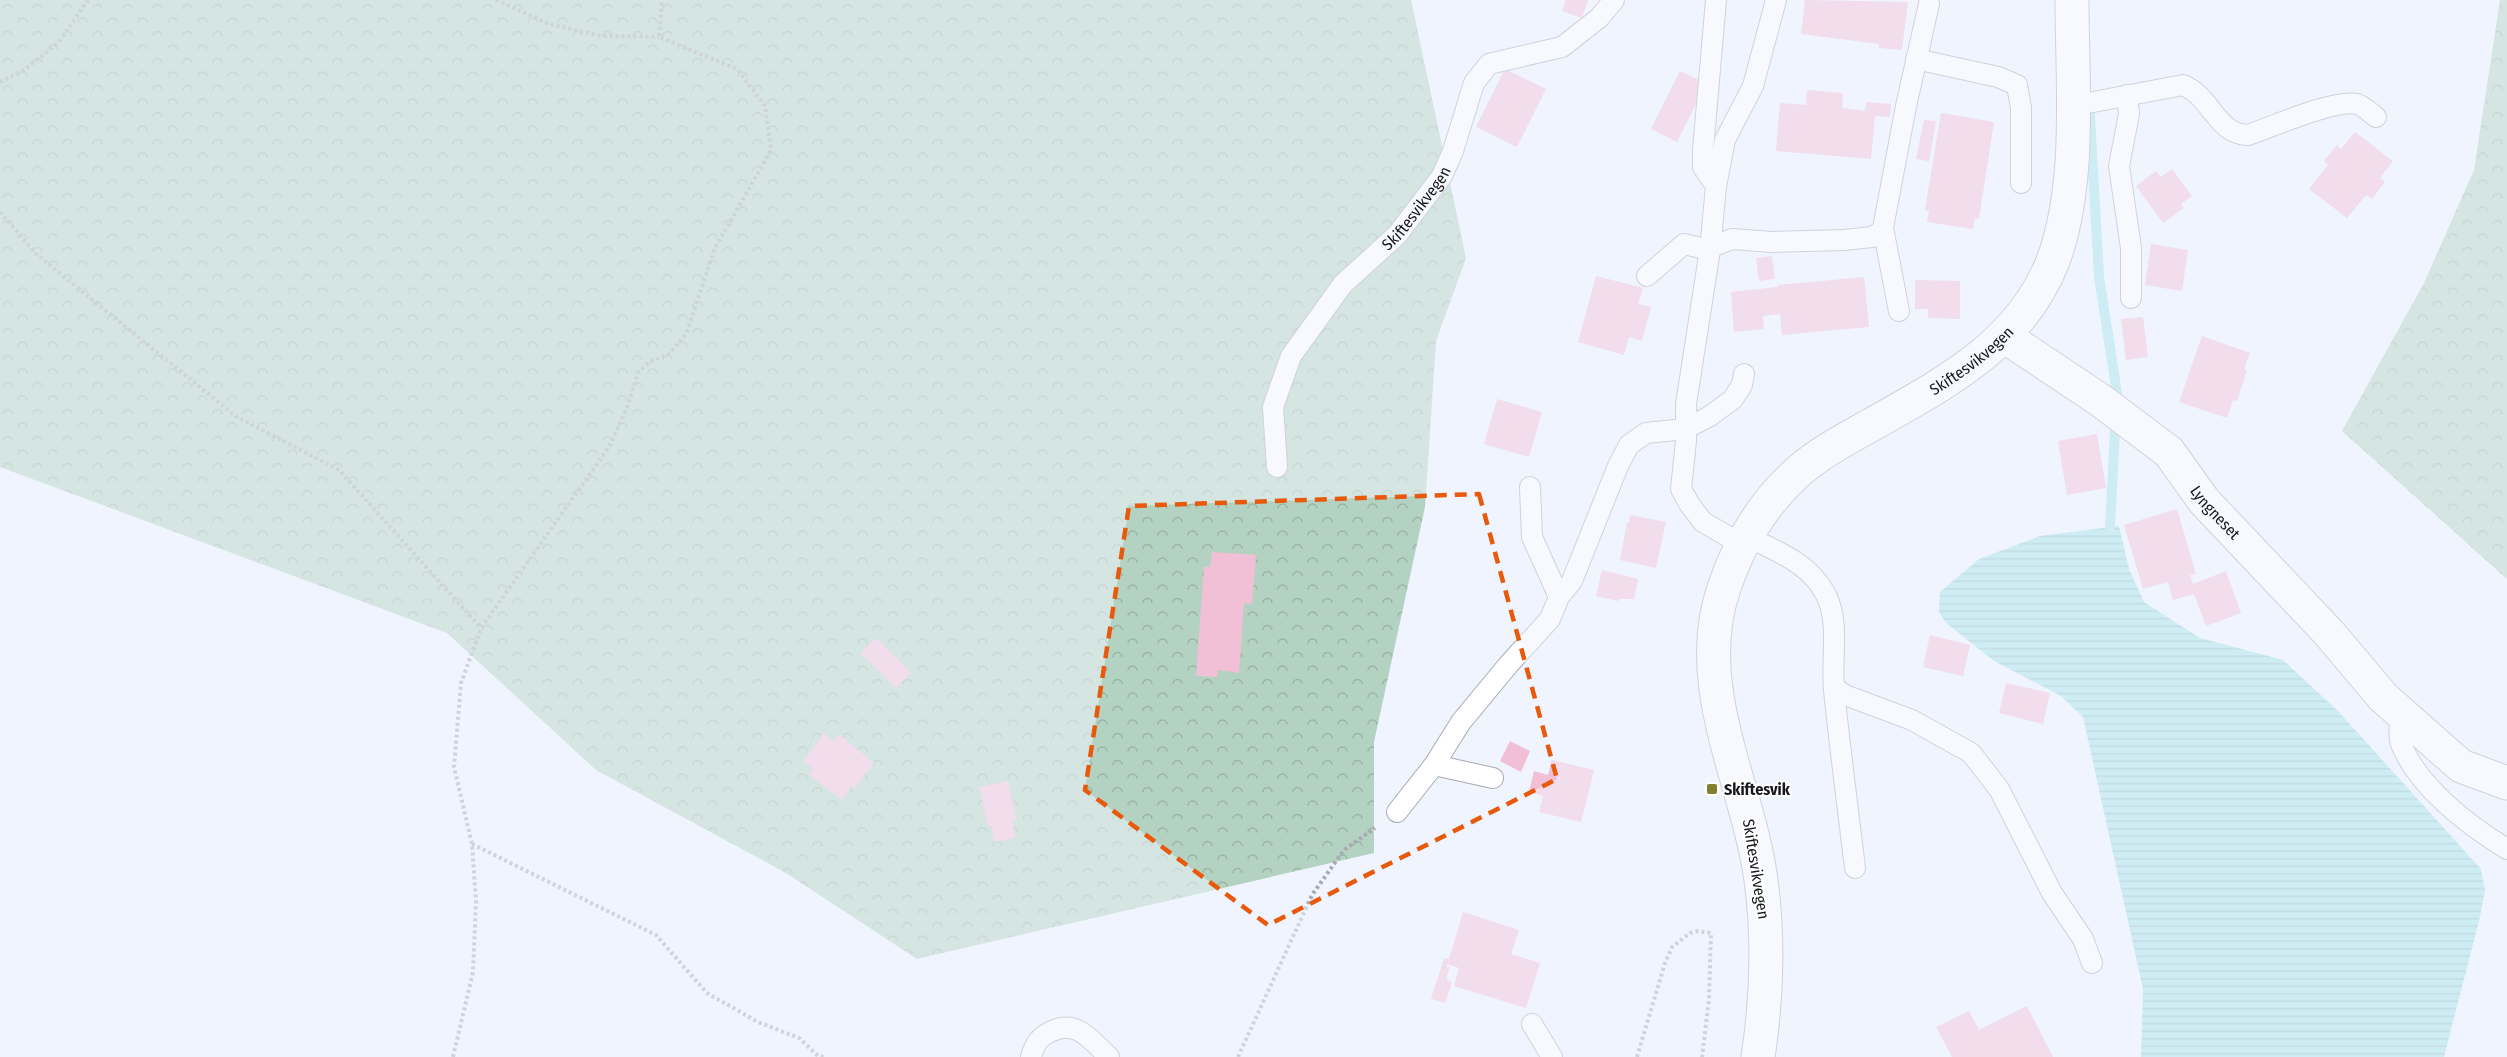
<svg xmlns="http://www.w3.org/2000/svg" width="2507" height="1057" font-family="'Fira Sans Condensed',sans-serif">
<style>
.forest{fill:url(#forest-crowns)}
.water{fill:url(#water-rules)}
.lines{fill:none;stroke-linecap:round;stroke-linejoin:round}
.stream{stroke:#a5e2e9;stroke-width:10}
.building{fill:#f1c0d6}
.service-casing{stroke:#a7aab4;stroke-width:22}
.minor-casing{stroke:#a7aab4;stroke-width:35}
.secondary-casing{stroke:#a7aab4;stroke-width:35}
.path{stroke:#a7aab2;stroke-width:4;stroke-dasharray:3 3;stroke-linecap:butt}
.service{stroke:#fff;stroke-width:20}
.minor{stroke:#fff;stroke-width:33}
.secondary{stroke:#fff;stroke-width:33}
.marked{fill:none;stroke:#e8590c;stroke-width:4.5;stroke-dasharray:12 8;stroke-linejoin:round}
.poi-dot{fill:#80812a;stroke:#fff;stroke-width:2}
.labels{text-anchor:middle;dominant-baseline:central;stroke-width:4.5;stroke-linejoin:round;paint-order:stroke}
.street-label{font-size:16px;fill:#16181b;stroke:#fff}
.poi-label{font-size:16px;font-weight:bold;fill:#16181b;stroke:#fff;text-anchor:start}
</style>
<defs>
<pattern id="forest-crowns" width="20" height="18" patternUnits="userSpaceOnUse" patternTransform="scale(1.5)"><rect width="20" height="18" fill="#b4d2c1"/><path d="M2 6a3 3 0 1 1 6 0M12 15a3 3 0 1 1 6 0" fill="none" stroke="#9ab4a5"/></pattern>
<pattern id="water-rules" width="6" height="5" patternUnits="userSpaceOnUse" patternTransform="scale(1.5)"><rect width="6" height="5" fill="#a5e2e9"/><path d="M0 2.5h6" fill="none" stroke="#8dc1c7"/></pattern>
</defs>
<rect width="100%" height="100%" fill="#f0f4fe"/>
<g class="forest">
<path d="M 0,0 L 1411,0 L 1466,258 L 1436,341 L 1425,507 L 1374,742 L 1374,853 L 917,959 L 786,873 L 596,770 L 447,633 L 0,467 Z"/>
<path d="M 2500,0 L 2507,0 L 2507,579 L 2342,431 L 2424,283 L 2474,170 Z"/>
</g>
<path class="water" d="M 2119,526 L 2129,569 L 2144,602 L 2200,638 L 2283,660 L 2338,711 L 2481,869 L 2485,890 L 2480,917 L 2444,1057 L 2141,1057 L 2143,989 L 2083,717 L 2061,696 L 1994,661 L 1946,623 L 1939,612 L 1940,592 L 1979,559 L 2040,536 Z"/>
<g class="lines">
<path class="stream" d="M 2089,99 L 2099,277 L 2117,393 L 2110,527"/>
</g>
<g class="building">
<path d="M 1566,0 L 1588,0 L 1582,18 L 1562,11 Z"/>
<path d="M 1805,0 L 1908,2 L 1902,50 L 1879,48 L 1879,44 L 1801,34 Z"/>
<path d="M 1505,69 L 1546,89 L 1517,147 L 1476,127 Z"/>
<path d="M 1680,71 L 1706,83 L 1677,142 L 1651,129 Z"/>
<path d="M 1807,90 L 1843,93 L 1842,108 L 1865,111 L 1866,102 L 1891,104 L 1890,117 L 1875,116 L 1871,159 L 1776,151 L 1780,103 L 1806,105 Z"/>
<path d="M 1941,113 L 1994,122 L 1979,219 L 1975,218 L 1973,229 L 1927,222 L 1929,211 L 1925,210 Z"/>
<path d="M 1924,120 L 1936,121 L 1929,161 L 1916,159 Z"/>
<path d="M 2355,132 L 2393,161 L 2380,178 L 2385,182 L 2372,199 L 2366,195 L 2347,218 L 2309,189 L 2328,165 L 2324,161 L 2337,145 L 2341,149 Z"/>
<path d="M 2172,169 L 2192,196 L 2181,204 L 2184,208 L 2163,223 L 2136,186 L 2156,171 L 2161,177 Z"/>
<path d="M 2151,244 L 2188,250 L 2182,291 L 2145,285 Z"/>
<path d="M 1772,256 L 1775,279 L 1759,281 L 1756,258 Z"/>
<path d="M 1596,276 L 1643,288 L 1638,304 L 1651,307 L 1642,341 L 1629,337 L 1624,355 L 1578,342 Z"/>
<path d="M 1864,277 L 1869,327 L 1782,335 L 1780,314 L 1763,316 L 1764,329 L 1734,332 L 1731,292 L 1777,287 L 1778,285 Z"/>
<path d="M 1915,280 L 1960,281 L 1960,319 L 1928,318 L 1928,309 L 1915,309 Z"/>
<path d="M 2143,317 L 2148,357 L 2126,360 L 2121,319 Z"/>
<path d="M 2202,336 L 2250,353 L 2244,369 L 2247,370 L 2237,401 L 2233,400 L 2227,418 L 2179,402 Z"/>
<path d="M 1497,399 L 1542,412 L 1529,457 L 1484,444 Z"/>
<path d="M 2097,434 L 2106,488 L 2067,495 L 2058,441 Z"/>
<path d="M 2177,509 L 2196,574 L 2190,575 L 2193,584 L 2226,571 L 2241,613 L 2206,626 L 2194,594 L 2173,600 L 2168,582 L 2143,589 L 2124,525 Z"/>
<path d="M 1630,515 L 1666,522 L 1656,568 L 1620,560 L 1627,522 L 1629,523 Z"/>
<path d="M 1212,552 L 1256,555 L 1252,604 L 1244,603 L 1239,673 L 1218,670 L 1217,677 L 1196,676 L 1204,567 L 1210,567 Z"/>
<path d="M 1602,570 L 1638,579 L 1634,599 L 1619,599 L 1618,601 L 1596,596 Z"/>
<path d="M 1930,635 L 1970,645 L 1963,676 L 1923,667 Z"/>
<path d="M 876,638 L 911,673 L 896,688 L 860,653 Z"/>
<path d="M 2006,683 L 2050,693 L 2043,724 L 1999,713 Z"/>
<path d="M 824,733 L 834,741 L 839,734 L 874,763 L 855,788 L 852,786 L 842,800 L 808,774 L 813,769 L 803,761 Z"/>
<path d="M 1510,741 L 1530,751 L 1521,772 L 1500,761 Z"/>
<path d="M 1552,760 L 1594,770 L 1581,822 L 1539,812 L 1543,796 L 1529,792 L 1534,771 L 1548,775 Z"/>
<path d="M 1008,781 L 1017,820 L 1012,821 L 1016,838 L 995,842 L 991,826 L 988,826 L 979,787 Z"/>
<path d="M 1463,912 L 1519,930 L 1511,954 L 1540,963 L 1526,1008 L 1454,986 L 1459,968 L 1447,964 L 1447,967 L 1450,967 L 1446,978 L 1452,983 L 1445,1003 L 1431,999 L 1444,958 L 1449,959 Z"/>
<path d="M 2027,1006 L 2053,1057 L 1952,1057 L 1936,1027 L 1969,1011 L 1979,1030 Z"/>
</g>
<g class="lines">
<g class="service-casing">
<g id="service">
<path d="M 1716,0 L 1703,150 L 1703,167 L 1716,186 L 1710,250 L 1686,404 L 1686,441 L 1681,489 L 1690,505 L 1703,522 L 1741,544"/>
<path d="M 1916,59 L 1998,77 L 2017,85 L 2021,108 L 2021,183"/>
<path d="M 2127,95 L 2129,114 L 2119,166 L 2131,248 L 2131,298"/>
<path d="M 2072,106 L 2183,85 C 2212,97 2216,134 2248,135 C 2272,127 2334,99 2357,104 C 2364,106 2370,113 2376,117"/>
<path d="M 1716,186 L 1725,140 L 1753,86 L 1776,0"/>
<path d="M 1883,228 L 1899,311"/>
<path d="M 1647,276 L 1684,244 L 1710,250 L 1714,246 L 1732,239 L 1772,242 L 1844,240 L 1872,237 L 1879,233 L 1883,228 L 1906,106 L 1929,4"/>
<path id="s1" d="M 1277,467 L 1273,407 L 1291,356 L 1343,284 L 1397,235 L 1442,176 L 1453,151 L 1474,83 L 1489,64 L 1562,47 L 1599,18 L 1614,0"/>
<path d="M 1530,487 L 1532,537 L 1559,597"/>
<path d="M 1746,536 C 1776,551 1810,563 1826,595 C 1840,623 1831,659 1834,690 C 1840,750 1848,809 1855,868"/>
<path d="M 1834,687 L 1845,695 L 1912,720 L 1971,753 L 1999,789 L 2052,893 L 2083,939 L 2092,963"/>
<path d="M 2402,716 C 2400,725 2398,735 2401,744 C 2418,787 2469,826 2507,849"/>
<path d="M 1434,765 L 1493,778"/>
<path d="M 1397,812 L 1434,765 L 1461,722 L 1509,664 L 1550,619 L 1559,597 L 1572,581 L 1618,466 L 1629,445 L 1646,433 L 1685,429 L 1710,416 L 1733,399 L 1742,385 L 1744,374"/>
<path d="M 1532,1024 L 1552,1057"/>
<path d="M 1031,1057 C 1034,1045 1039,1037 1050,1032 C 1076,1018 1091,1040 1109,1057"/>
</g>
</g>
<g class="minor-casing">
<g id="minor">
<path id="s2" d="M 2004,336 L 2100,400 L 2169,452 L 2204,501 L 2329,633 L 2383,697 L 2461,766 L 2507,783"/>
</g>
</g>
<g class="secondary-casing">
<g id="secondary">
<path id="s3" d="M 1758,1057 C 1767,998 1769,940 1761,880 C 1748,784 1690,686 1724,588 C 1739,543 1764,502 1799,471 C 1821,452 1846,439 1871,425 C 1945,383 2020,345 2053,261 C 2082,183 2072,82 2072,0"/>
</g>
</g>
<g class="path">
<path d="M 496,0 L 549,24 L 601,36 L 659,37"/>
<path d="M 0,82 L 24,70 L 58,43 L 88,0"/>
<path d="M 0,212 L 36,254 L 237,417 L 339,470 L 481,628"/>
<path d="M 472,844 L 656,935 L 707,993 L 758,1022 L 799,1038 L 818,1056 L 825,1057"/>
<path d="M 453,1057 L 473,972 L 476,901 L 472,844 L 454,767 L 461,683 L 481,628 L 609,447 L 627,408 L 638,373 L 649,362 L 669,354 L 686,334 L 715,248 L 771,150 L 765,106 L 737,69 L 659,37 L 662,0"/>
<path d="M 1238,1057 L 1312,895 L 1344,850 L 1375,828"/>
<path d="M 1637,1057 L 1665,963 L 1672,947 L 1690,933 L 1698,931 L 1711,933 L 1709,999 L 1702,1057"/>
</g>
<use href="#service" class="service"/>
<use href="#minor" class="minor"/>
<use href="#secondary" class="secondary"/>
</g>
<path d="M0 0H2507V1057H0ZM 1479,494 L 1557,779 L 1268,925 L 1085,790 L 1129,506 Z" fill="#f0f4fe" fill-opacity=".55" fill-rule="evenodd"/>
<path class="marked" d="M 1479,494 L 1557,779 L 1268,925 L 1085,790 L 1129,506 Z"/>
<rect class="poi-dot" x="1706" y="783" width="12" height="12" rx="3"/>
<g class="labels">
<g class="street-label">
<text stroke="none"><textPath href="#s1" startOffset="309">Skiftesvikvegen</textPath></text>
<text stroke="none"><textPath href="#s3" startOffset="822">Skiftesvikvegen</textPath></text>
<text stroke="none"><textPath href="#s2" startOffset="278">Lyngneset</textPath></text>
<text transform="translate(1756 869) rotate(81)">Skiftesvikvegen</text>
</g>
<g class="poi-label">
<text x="1724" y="789">Skiftesvik</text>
</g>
</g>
</svg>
